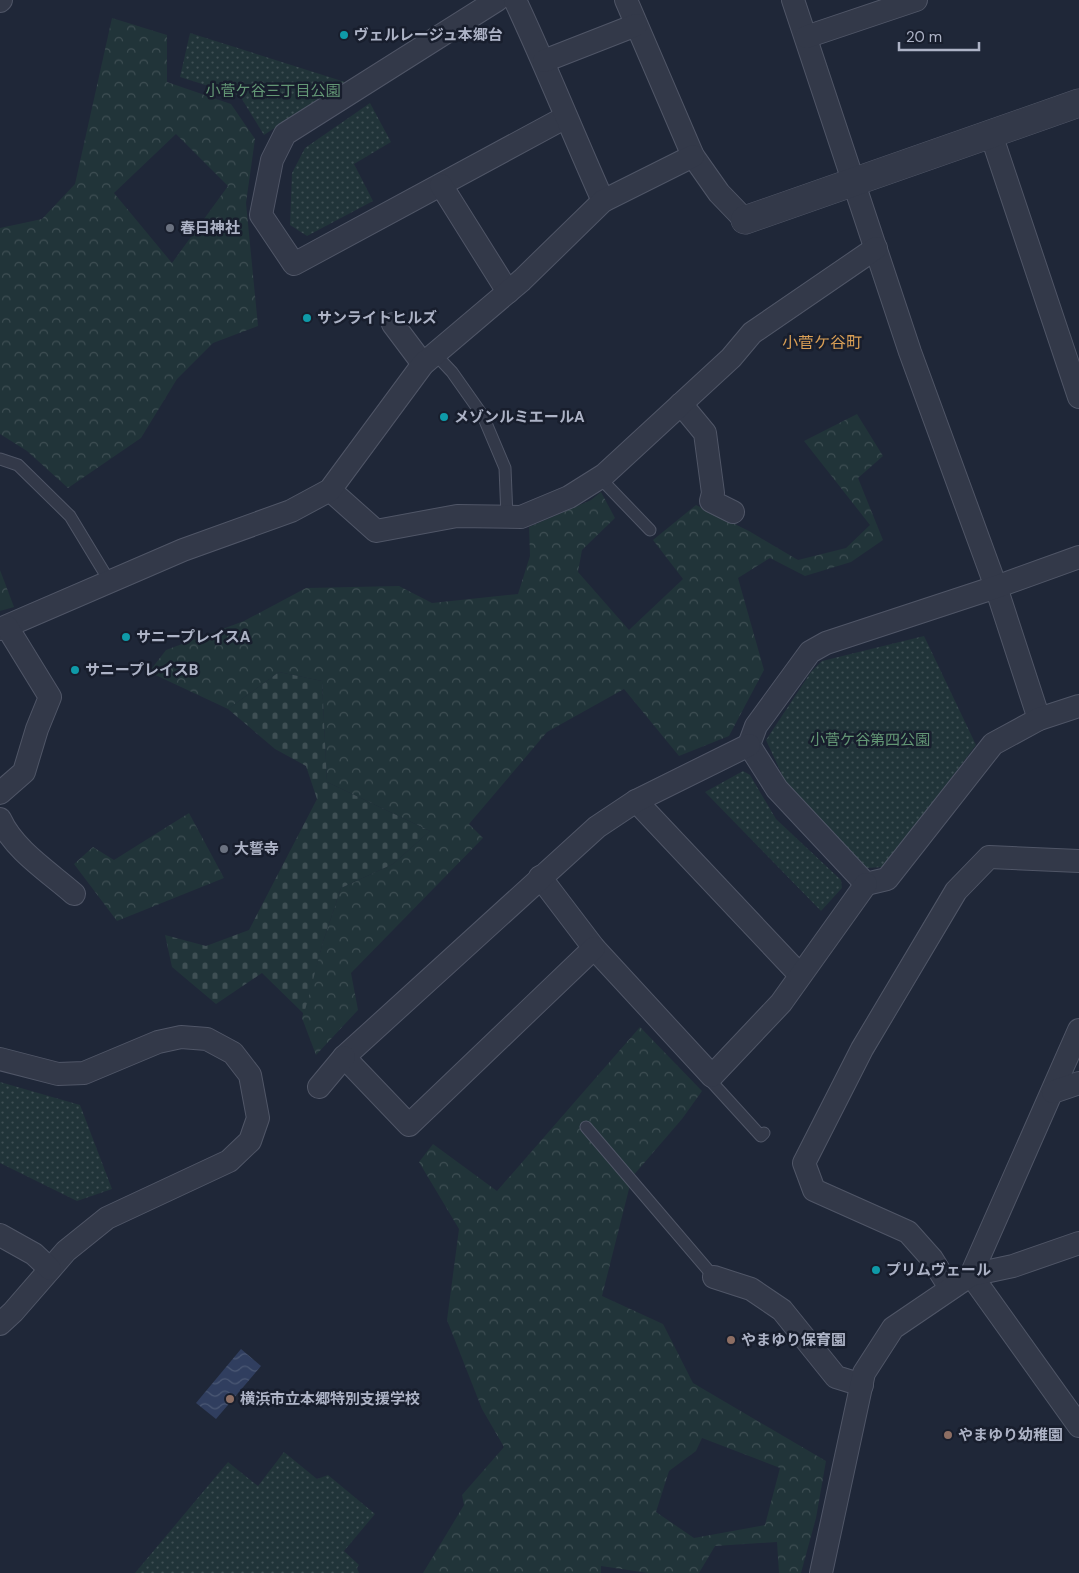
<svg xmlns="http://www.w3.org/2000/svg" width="1079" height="1573" font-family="'DM Sans','Noto Sans JP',sans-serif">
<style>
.forest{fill:url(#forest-crowns);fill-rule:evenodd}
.cemetery{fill:url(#cemetery-stones)}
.park{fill:url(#park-dots)}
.water{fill:url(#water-waves)}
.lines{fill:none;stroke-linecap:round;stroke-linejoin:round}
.service-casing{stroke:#505667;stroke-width:13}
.minor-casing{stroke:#505667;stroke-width:24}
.tertiary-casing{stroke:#505667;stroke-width:29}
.service{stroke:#333949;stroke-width:11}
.minor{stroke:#333949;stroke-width:22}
.tertiary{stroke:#333949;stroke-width:28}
.culture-dot{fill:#0f9aa8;stroke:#181e2d;stroke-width:2}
.worship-dot{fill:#6b7280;stroke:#181e2d;stroke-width:2}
.education-dot{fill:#8d6e63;stroke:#181e2d;stroke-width:2}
.labels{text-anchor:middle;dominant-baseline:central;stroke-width:5;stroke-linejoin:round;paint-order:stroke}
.poi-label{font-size:15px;font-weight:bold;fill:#adb3c6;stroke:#181e2d;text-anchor:start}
.park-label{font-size:15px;fill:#639775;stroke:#181e2d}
.neighbourhood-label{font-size:16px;fill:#d89e55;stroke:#181e2d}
</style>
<defs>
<pattern id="forest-crowns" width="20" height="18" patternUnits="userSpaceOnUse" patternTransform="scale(1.25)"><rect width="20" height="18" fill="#213439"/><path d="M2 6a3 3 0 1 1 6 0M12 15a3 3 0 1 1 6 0" fill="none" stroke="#3f4f54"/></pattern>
<pattern id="cemetery-stones" width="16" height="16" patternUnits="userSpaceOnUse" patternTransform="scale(1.25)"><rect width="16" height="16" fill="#213439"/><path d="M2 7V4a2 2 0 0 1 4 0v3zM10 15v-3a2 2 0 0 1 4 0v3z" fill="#3f4f54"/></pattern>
<pattern id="park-dots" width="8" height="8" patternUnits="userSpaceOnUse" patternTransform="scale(1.25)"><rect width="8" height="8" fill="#213439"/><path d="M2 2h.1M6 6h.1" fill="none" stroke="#3f4f54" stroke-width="1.8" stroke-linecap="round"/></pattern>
<pattern id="water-waves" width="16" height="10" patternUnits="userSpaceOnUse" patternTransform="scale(1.25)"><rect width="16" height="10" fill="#303e5f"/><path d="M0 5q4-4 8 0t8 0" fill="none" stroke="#4b5874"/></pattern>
</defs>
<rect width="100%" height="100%" fill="#1f2738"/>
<g class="forest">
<path d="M 112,18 L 167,35 L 167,82 L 231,104 L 255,139 L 246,203 L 258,326 L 213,343 L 177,379 L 141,438 L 68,488 L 27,451 L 0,434 L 0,228 L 42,219 L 75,184 ZM 176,134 L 228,186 L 172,263 L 114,193 Z"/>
<path d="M 857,414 L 883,456 L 858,478 L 883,540 L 851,562 L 805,576 L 770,558 L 738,578 L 764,670 L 729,736 L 679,756 L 624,689 L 547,732 L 469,824 L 483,838 L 351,973 L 358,1010 L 316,1055 L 302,1018 L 323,942 L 341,888 L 393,864 L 430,831 L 327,782 L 322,681 L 279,672 L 228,709 L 149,672 L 166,650 L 244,621 L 306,588 L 399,586 L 432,603 L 518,594 L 530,556 L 529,527 L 591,500 L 601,492 L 615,518 L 582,550 L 578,572 L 629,630 L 683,579 L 653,540 L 696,505 L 749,531 L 798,560 L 846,548 L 870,525 L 804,441 Z"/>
<path d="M 0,570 L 14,607 L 0,611 Z"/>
<path d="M 189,813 L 224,878 L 117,921 L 74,864 L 93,847 L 114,860 Z"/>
<path d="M 640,1027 L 702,1091 L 682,1119 L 632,1177 L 602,1296 L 663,1324 L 693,1383 L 826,1461 L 816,1518 L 801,1573 L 779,1573 L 777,1542 L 715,1546 L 699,1573 L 648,1573 L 601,1566 L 601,1573 L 423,1573 L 464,1505 L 462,1495 L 504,1447 L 482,1409 L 447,1320 L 459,1229 L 419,1162 L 433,1144 L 497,1191 ZM 702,1438 L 780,1468 L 765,1525 L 694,1538 L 656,1512 L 669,1471 L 696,1451 Z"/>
</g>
<path class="cemetery" d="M 279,672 L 322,681 L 327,782 L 430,831 L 393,864 L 341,888 L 323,942 L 304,1014 L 262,973 L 216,1004 L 172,967 L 165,935 L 206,946 L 249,930 L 317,799 L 306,766 L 275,749 L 228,709 Z"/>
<g class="park">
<path d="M 190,33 L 345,82 L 264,135 L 240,96 L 180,77 Z"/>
<path d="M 370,103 L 391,142 L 354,164 L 373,201 L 307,236 L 290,225 L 292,173 L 305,148 Z"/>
<path d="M 924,636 L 976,745 L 884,867 L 865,868 L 785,781 L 766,740 L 811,672 L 822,661 Z"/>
<path d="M 743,771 L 750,775 L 776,819 L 841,880 L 842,888 L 821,911 L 705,792 Z"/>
<path d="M 0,1082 L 80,1105 L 112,1189 L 77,1201 L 0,1163 Z"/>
<path d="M 284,1452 L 317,1479 L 328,1475 L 375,1514 L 344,1551 L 359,1565 L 357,1568 L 359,1573 L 135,1573 L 228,1462 L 258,1486 Z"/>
</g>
<path class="water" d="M 241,1349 L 261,1366 L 216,1419 L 196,1403 Z"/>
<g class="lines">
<g class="service-casing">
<g id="service">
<path d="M 435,354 L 452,372 L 483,416 L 505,468 L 507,517"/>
<path d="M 0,459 L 18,465 L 70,516 L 110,582"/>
<path d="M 600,478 L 650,530"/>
<path d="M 712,1076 L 709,1079 L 761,1136 L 764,1133"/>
<path d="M 586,1127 L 714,1277"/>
</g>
</g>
<g class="minor-casing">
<g id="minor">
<path d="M 497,0 L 285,134 L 272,160 L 261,215 L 294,264 L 566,117"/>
<path d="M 515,0 C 546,66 573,134 603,201"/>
<path d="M 626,0 L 693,156 L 719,193 L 745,220"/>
<path d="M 793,0 L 910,352 L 996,587 L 1039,719"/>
<path d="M 0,1 L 1,0"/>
<path d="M 806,37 L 916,0"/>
<path d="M 544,61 L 636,25"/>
<path d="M 991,134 L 1079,397"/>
<path d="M 441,185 L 508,292"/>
<path d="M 393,324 L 423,364"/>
<path d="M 681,404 L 705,433 L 713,493 L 711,501 L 733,512"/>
<path d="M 330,490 L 376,531 L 457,516 L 521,517 L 569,497 L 604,475 L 731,358 L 752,333 L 876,248"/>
<path d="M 1079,557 L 996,587 L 826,643 L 810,652 L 756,726 L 749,745 L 777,789 L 866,884 L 887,879 L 993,744 L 1039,719 L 1079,706"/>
<path d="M 0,629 L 183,550 L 291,511 L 330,490 L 423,364 L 522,280 L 603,201 L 693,156"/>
<path d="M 0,793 L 24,772 L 37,729 L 50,697 L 7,627"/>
<path d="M 636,801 L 800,975"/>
<path d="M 0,819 C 14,850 49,872 74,894"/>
<path d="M 540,877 L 594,948 L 712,1076 L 781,1003 L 866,884"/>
<path d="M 594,948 L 409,1125 L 344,1057 L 597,827 L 636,801 L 749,745"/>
<path d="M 1079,1030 L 971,1275 L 1079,1426"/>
<path d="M 0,1059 L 58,1074 L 84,1073 L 158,1042 L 181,1037 L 207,1039 L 233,1053 L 250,1075 L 258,1118 L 250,1141 L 229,1161 L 107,1218 L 66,1251 L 13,1312 L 0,1324"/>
<path d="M 319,1087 L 344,1057"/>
<path d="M 1053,1092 L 1079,1083"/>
<path d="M 0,1235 L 34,1254 L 50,1269"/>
<path d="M 714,1277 L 751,1289 L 782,1310 L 836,1377 L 862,1385"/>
<path d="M 950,1288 L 932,1259 L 908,1232 L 814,1190 L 804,1163 L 862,1049 L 956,891 L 989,857 L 1079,861"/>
<path d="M 821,1573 L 864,1373 L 893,1328 L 971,1275 L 1013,1266 L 1079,1243"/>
</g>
</g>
<g class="tertiary-casing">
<path id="tertiary" d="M 745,220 L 1079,103"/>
</g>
<use href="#service" class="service"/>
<use href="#minor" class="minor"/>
<use href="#tertiary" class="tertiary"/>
</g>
<g class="culture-dot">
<circle cx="344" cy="35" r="5"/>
<circle cx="307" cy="318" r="5"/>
<circle cx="444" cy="417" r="5"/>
<circle cx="126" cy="637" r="5"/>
<circle cx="75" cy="670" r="5"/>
<circle cx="876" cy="1270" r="5"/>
</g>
<g class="worship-dot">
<circle cx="170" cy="228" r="5"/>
<circle cx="224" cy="849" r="5"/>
</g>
<g class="education-dot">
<circle cx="731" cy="1340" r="5"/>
<circle cx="230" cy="1399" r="5"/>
<circle cx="948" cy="1435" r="5"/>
</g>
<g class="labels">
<g class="poi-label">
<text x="354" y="35">ヴェルレージュ本郷台</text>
<text x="180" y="228">春日神社</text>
<text x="317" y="318">サンライトヒルズ</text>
<text x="454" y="417">メゾンルミエールA</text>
<text x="136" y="637">サニープレイスA</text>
<text x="85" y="670">サニープレイスB</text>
<text x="234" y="849">大誓寺</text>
<text x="886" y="1270">プリムヴェール</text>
<text x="741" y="1340">やまゆり保育園</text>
<text x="240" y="1399">横浜市立本郷特別支援学校</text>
<text x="958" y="1435">やまゆり幼稚園</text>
</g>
<g class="park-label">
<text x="273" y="91">小菅ケ谷三丁目公園</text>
<text x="870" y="740">小菅ケ谷第四公園</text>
</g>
<g class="neighbourhood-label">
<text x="822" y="342">小菅ケ谷町</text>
</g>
</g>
<path d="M899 42v8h80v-8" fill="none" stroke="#adb3c6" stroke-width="2.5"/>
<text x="906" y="42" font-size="15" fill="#adb3c6" stroke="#181e2d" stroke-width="4" paint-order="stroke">20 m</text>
</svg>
